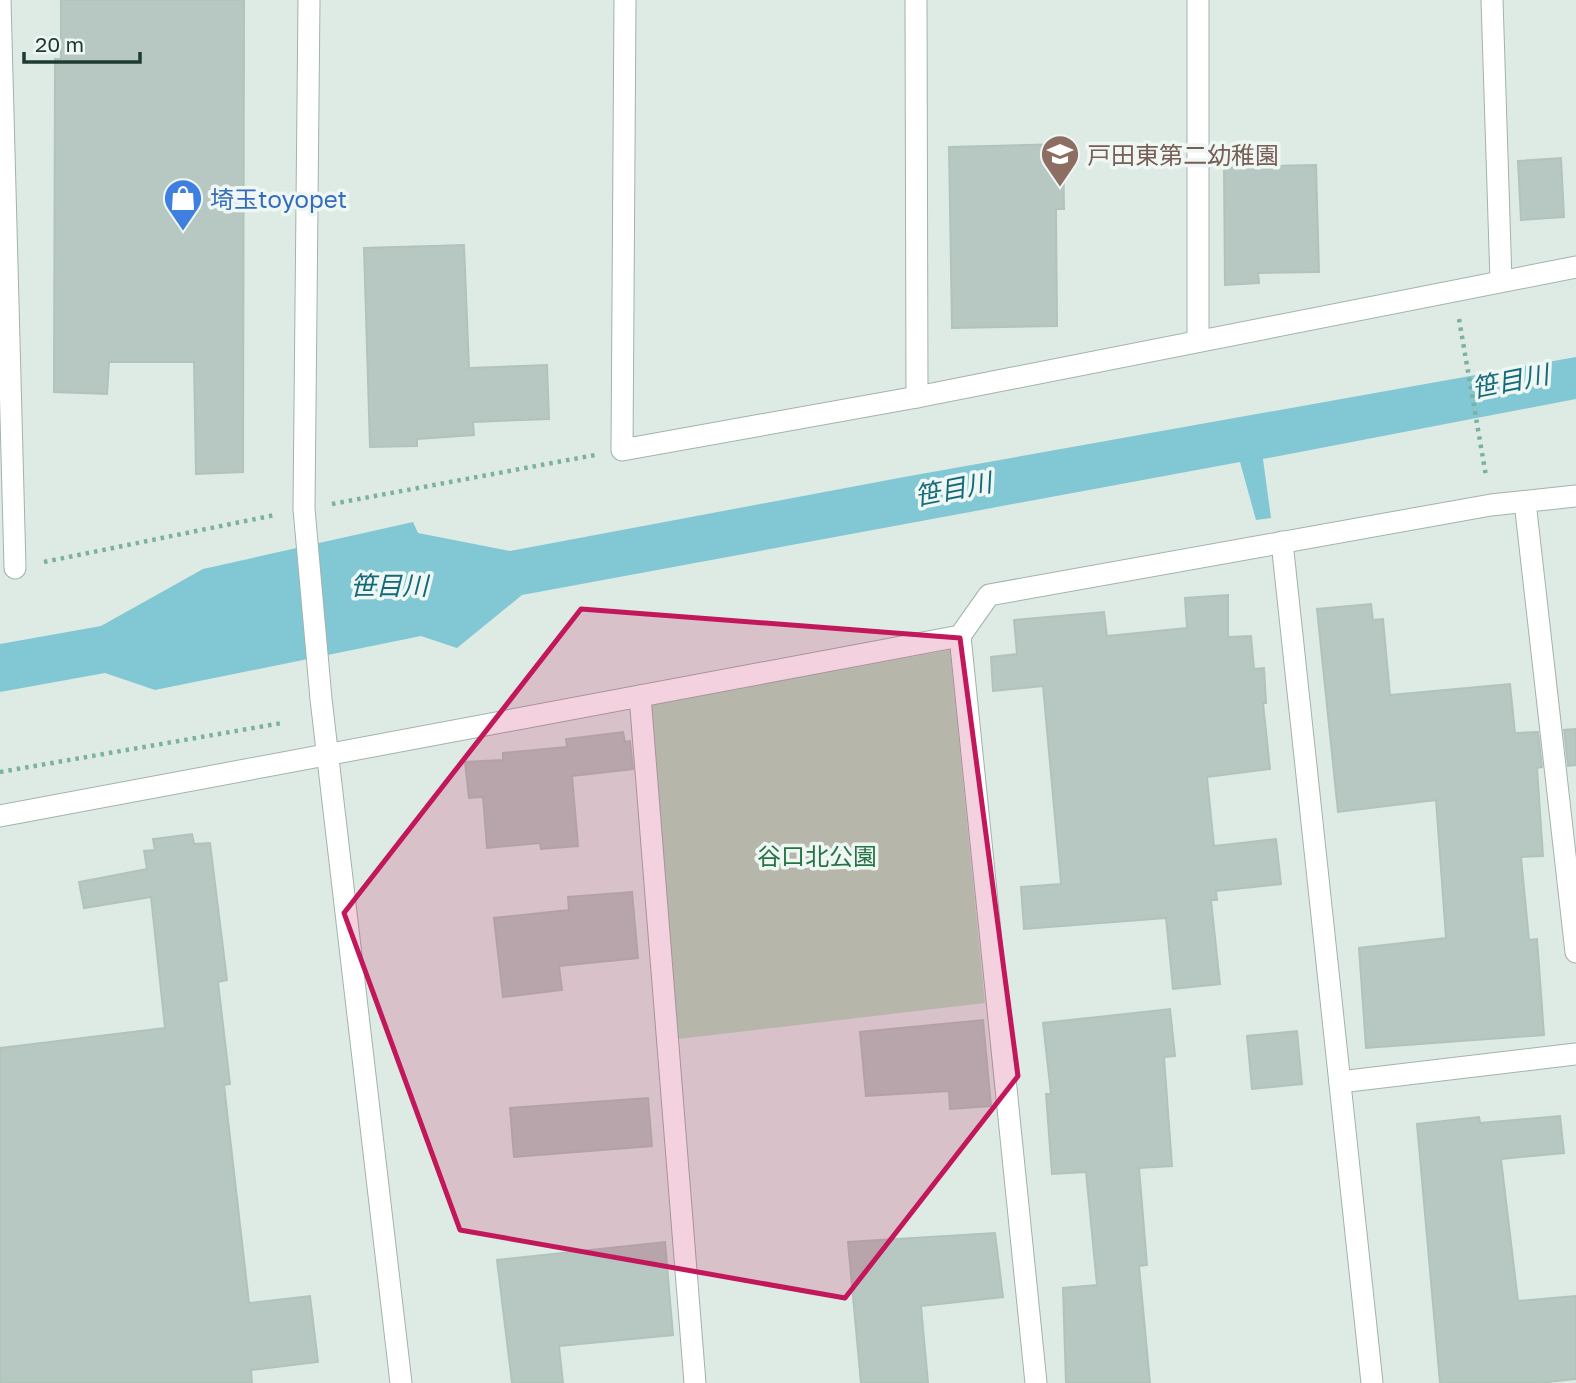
<svg xmlns="http://www.w3.org/2000/svg" width="1576" height="1383" font-family="'Golos Text','Noto Sans JP',sans-serif">
<style>
.green{fill:#b5debf}
.water{fill:#81c8d4}
.building{fill:#b6c8c1;stroke:#b0c4bc;stroke-width:2}
.lines{fill:none;stroke-linecap:round;stroke-linejoin:round}
.minor-casing{stroke:#a1b3ac;stroke-width:23}
.path{stroke:#7cb19f;stroke-width:4.5;stroke-dasharray:3.5 5;stroke-linecap:butt}
.minor{stroke:#fff;stroke-width:21}
.marked{fill:#c2185b;fill-opacity:0.2;stroke:#c2185b;stroke-width:5;stroke-linejoin:round}
.labels{text-anchor:middle;dominant-baseline:central;stroke-width:7;stroke-linejoin:round;paint-order:stroke}
.education-label{font-size:24px;fill:#785e54;stroke:#eef7f3;text-anchor:start}
.shop-label{font-size:24px;fill:#366cbe;stroke:#eef7f3;text-anchor:start}
.park-label{font-size:24px;fill:#267444;stroke:#eef7f3}
.water-label{font-size:26px;font-style:italic;fill:#156a7a;stroke:#eef7f3}
</style>
<rect width="100%" height="100%" fill="#deebe5"/>
<path class="green" d="M 950,650 L 985,1003 L 678,1039 L 651,704 Z"/>
<path class="water" d="M 1576,357 L 1576,399 L 1263,459 L 1271,518 L 1256,520 L 1240,462 L 522,595 L 457,648 L 421,636 L 155,690 L 105,673 L 0,692 L 0,644 L 101,626 L 203,569 L 413,522 L 418,533 L 510,551 L 904,477 Z"/>
<g class="building">
<path d="M 61,0 L 244,0 L 243,472 L 196,474 L 194,362 L 109,362 L 107,394 L 54,392 L 55,59 L 61,59 Z"/>
<path d="M 1063,144 L 1064,209 L 1056,209 L 1057,326 L 952,328 L 949,147 Z"/>
<path d="M 1561,158 L 1564,217 L 1521,220 L 1518,161 Z"/>
<path d="M 1316,165 L 1319,272 L 1258,273 L 1259,283 L 1225,285 L 1224,167 Z"/>
<path d="M 464,245 L 469,368 L 547,365 L 549,419 L 473,422 L 474,435 L 417,439 L 417,446 L 370,447 L 364,248 Z"/>
<path d="M 1228,595 L 1228,637 L 1251,636 L 1254,669 L 1264,668 L 1266,703 L 1263,703 L 1270,769 L 1207,777 L 1214,846 L 1276,839 L 1281,884 L 1216,891 L 1217,900 L 1211,900 L 1220,984 L 1173,989 L 1166,918 L 1024,929 L 1021,887 L 1061,884 L 1043,686 L 993,691 L 991,657 L 1017,654 L 1014,620 L 1104,612 L 1107,636 L 1187,628 L 1185,598 Z"/>
<path d="M 1371,604 L 1373,620 L 1383,619 L 1390,695 L 1510,684 L 1515,733 L 1538,732 L 1542,767 L 1537,768 L 1543,856 L 1521,857 L 1529,940 L 1537,939 L 1544,1035 L 1366,1048 L 1359,948 L 1446,938 L 1436,800 L 1338,812 L 1317,609 Z"/>
<path d="M 1576,729 L 1576,765 L 1568,766 L 1564,730 Z"/>
<path d="M 623,732 L 625,742 L 630,741 L 633,769 L 572,776 L 578,846 L 541,849 L 540,843 L 487,848 L 483,797 L 469,798 L 465,762 L 503,760 L 503,753 L 567,747 L 566,739 Z"/>
<path d="M 192,834 L 194,844 L 210,843 L 227,980 L 218,982 L 230,1084 L 224,1085 L 249,1303 L 310,1296 L 318,1362 L 251,1370 L 252,1383 L 0,1383 L 0,1048 L 165,1028 L 151,897 L 84,908 L 79,882 L 147,869 L 144,851 L 155,850 L 153,839 Z"/>
<path d="M 632,892 L 638,958 L 559,966 L 562,990 L 503,997 L 494,918 L 569,910 L 568,897 Z"/>
<path d="M 1170,1009 L 1175,1056 L 1164,1057 L 1172,1166 L 1139,1168 L 1147,1265 L 1139,1266 L 1150,1383 L 1066,1383 L 1063,1288 L 1097,1285 L 1086,1172 L 1052,1174 L 1046,1094 L 1051,1094 L 1043,1023 Z"/>
<path d="M 983,1020 L 991,1106 L 950,1109 L 949,1091 L 866,1096 L 860,1032 Z"/>
<path d="M 1297,1031 L 1302,1084 L 1252,1089 L 1247,1036 Z"/>
<path d="M 648,1098 L 652,1146 L 514,1157 L 510,1108 Z"/>
<path d="M 1560,1116 L 1564,1153 L 1501,1159 L 1518,1301 L 1576,1296 L 1576,1379 L 1538,1383 L 1440,1383 L 1417,1124 L 1479,1117 L 1480,1123 Z"/>
<path d="M 995,1233 L 1003,1297 L 921,1306 L 928,1383 L 861,1383 L 848,1242 Z"/>
<path d="M 665,1242 L 673,1335 L 559,1346 L 563,1383 L 512,1383 L 497,1260 Z"/>
</g>
<g class="lines">
<g class="minor-casing">
<g id="minor">
<path d="M 0,0 L 15,568"/>
<path d="M 309,0 L 304,509 L 321,699 L 401,1383"/>
<path d="M 625,0 L 622,450 L 917,397 L 1576,267"/>
<path d="M 916,0 L 917,397"/>
<path d="M 1492,0 L 1501,281"/>
<path d="M 1198,339 L 1198,0"/>
<path d="M 1525,502 L 1576,952"/>
<path d="M 1282,542 L 1372,1383"/>
<path d="M 960,636 L 1036,1383"/>
<path d="M 640,696 L 695,1383"/>
<path d="M 0,816 L 960,636 L 989,595 L 1491,505 L 1576,496"/>
<path d="M 1340,1082 L 1576,1054"/>
</g>
</g>
<g class="path">
<path d="M 1459,319 L 1486,476"/>
<path d="M 332,504 L 595,455"/>
<path d="M 44,562 L 275,515"/>
<path d="M 0,772 L 282,723"/>
</g>
<use href="#minor" class="minor"/>
</g>
<path class="marked" d="M 581,609 L 960,638 L 1018,1076 L 845,1298 L 460,1230 L 344,913 Z"/>
<defs>
<g id="school-pin" transform="scale(2.0125)"><path d="M0 17L-7.5 6A9.5 9.5 0 1 1 7.5 6Z" fill="#8d6e63" stroke="#eef7f3"/><path d="M0-5L7-2L0 1L-7-2ZM-4 1L0 2.5L4 1V4Q0 6-4 4Z" fill="#fff"/></g>
<g id="shop-pin" transform="scale(2.0125)"><path d="M0 17L-7.5 6A9.5 9.5 0 1 1 7.5 6Z" fill="#3f7fe0" stroke="#eef7f3"/><path d="M-5-2.5h2.3a2.7 3.5 0 0 1 5.4 0H5L5.5 6h-11ZM-1.5-2.5h3a1.5 2.3 0 0 0-3 0Z" fill="#fff"/></g>
</defs>
<g fill-rule="evenodd">
<use href="#school-pin" x="1060" y="154"/>
<use href="#shop-pin" x="183" y="198"/>
</g>
<g class="labels">
<g class="education-label">
<text x="1087" y="154">戸田東第二幼稚園</text>
</g>
<g class="shop-label">
<text x="210" y="198">埼玉toyopet</text>
</g>
<g class="park-label">
<text x="817" y="855">谷口北公園</text>
</g>
<g class="water-label">
<text transform="translate(1510 381) rotate(-11)">笹目川</text>
<text transform="translate(953 489) rotate(-11)">笹目川</text>
<text x="389" y="585">笹目川</text>
</g>
</g>
<path d="M24 52v10h116v-10" fill="none" stroke="#1e3b33" stroke-width="3.5"/>
<text x="35" y="52" font-size="21" fill="#1e3b33" stroke="#eef7f3" stroke-width="5" paint-order="stroke">20 m</text>
</svg>
